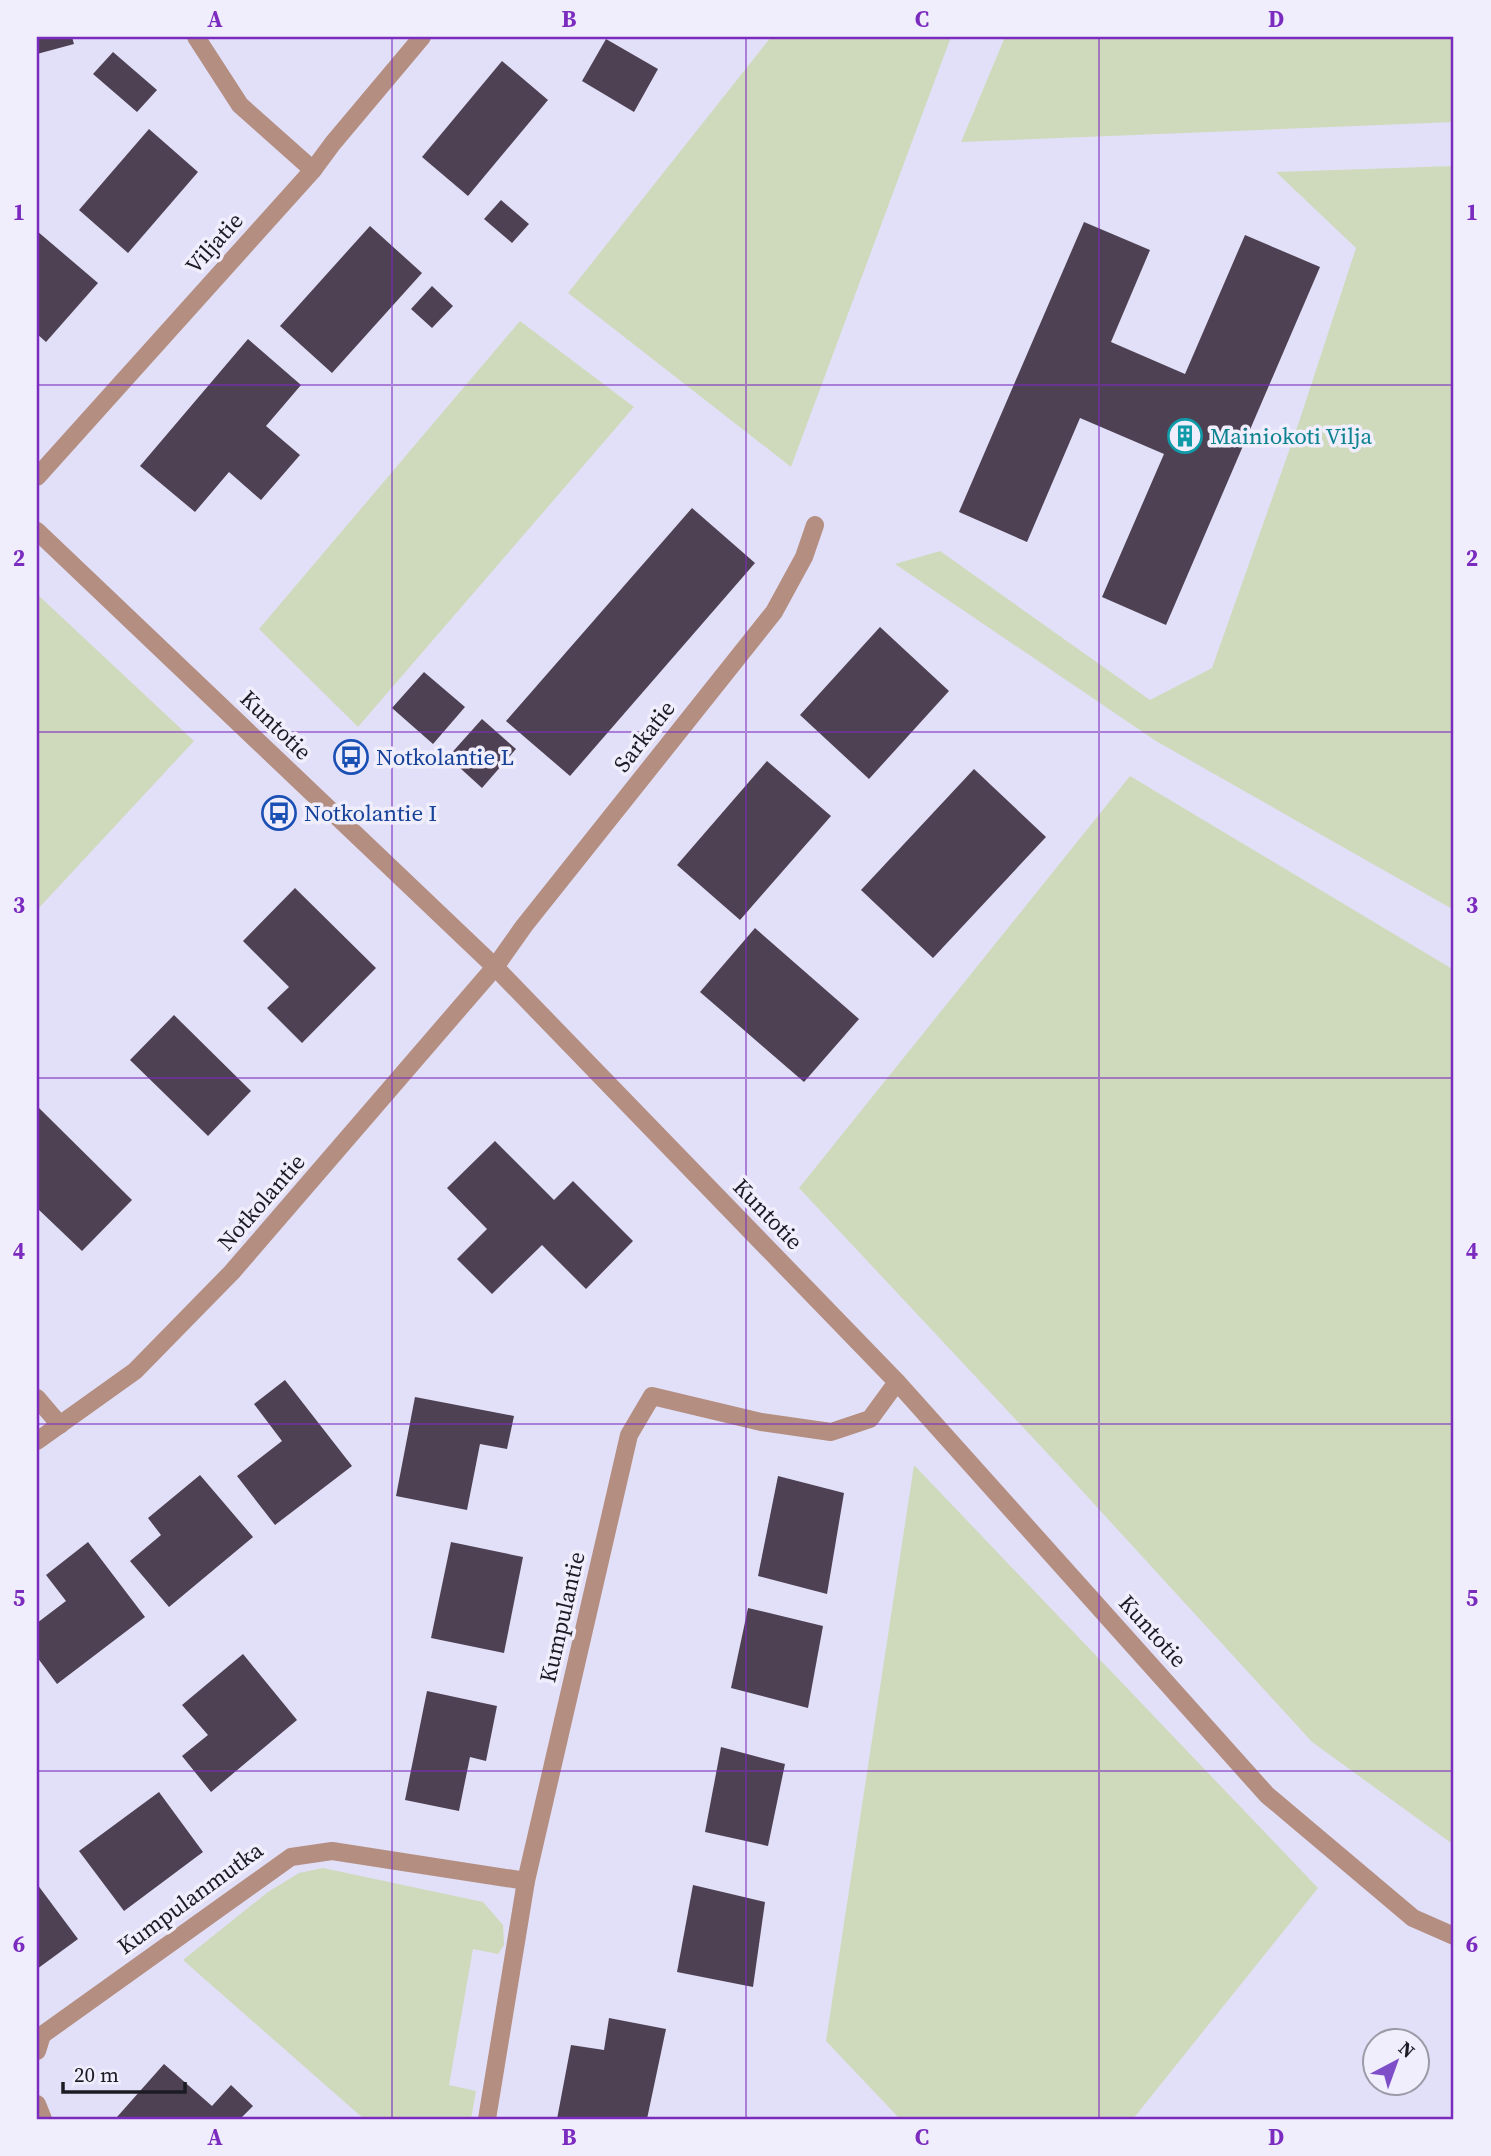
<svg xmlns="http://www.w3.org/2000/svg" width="1491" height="2156" font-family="'Source Serif 4',serif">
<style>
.green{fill:#cfdabc}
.building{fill:#4e4153}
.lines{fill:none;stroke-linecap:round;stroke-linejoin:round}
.minor{stroke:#b48e81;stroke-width:18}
.grid{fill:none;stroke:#7b2cbf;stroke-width:2;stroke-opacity:0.55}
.labels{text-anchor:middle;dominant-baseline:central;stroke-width:7;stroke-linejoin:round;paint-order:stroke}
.street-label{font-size:23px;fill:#1c1b24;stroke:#f0eefd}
.culture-label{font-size:23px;fill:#0d838f;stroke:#f0eefd;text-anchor:start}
.transit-label{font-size:23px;fill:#164399;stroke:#f0eefd;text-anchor:start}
.neatline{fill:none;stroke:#7b2cbf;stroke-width:2.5}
.grid-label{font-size:23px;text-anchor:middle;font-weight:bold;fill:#7b2cbf}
</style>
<rect width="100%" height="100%" fill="#e2e0f8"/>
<g class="green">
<path d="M 771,37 L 951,37 L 791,467 L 568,293 Z"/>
<path d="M 1005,37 L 1454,37 L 1454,122 L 961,142 Z"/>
<path d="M 1454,166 L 1454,910 L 1156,741 L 895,564 L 940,551 L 1150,700 L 1212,668 L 1295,434 L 1356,248 L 1276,172 Z"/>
<path d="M 520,321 L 634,407 L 358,727 L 259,629 Z"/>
<path d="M 37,594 L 194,741 L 37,910 Z"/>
<path d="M 1130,776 L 1454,970 L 1454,1845 L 1312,1742 L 1063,1470 L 799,1188 Z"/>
<path d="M 914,1465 L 1318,1888 L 1133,2119 L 900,2119 L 826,2041 Z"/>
<path d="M 323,1868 L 483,1902 L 503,1925 L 504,1945 L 498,1954 L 473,1949 L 449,2085 L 476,2091 L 471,2119 L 364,2119 L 183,1960 L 268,1892 L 299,1873 Z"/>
</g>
<g class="building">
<path d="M 37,37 L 72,37 L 74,44 L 37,54 Z"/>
<path d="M 606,39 L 658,69 L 634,112 L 582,81 Z"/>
<path d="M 113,52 L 157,90 L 137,112 L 93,74 Z"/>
<path d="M 502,61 L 548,100 L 468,196 L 422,157 Z"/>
<path d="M 149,129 L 198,172 L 128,253 L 79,210 Z"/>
<path d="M 501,200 L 529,224 L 512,243 L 484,219 Z"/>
<path d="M 1084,222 L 1150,250 L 1111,342 L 1185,374 L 1245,235 L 1320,267 L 1166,625 L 1102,597 L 1164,454 L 1080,418 L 1027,542 L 959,512 Z"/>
<path d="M 370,226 L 422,273 L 332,373 L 280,326 Z"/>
<path d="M 37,231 L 98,283 L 46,342 L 37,334 Z"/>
<path d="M 432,286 L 453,306 L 432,328 L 411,309 Z"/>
<path d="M 248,339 L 301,385 L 266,426 L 300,455 L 261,500 L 229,472 L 195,512 L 140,466 Z"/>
<path d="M 692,508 L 755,563 L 570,776 L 506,721 Z"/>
<path d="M 880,627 L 949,691 L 869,779 L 800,715 Z"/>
<path d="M 424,672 L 465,707 L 433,744 L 392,708 Z"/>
<path d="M 482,719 L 516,749 L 482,788 L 448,757 Z"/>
<path d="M 767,761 L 831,816 L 740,920 L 677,865 Z"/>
<path d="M 974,769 L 1046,837 L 933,958 L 861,890 Z"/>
<path d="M 295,888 L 376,968 L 302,1043 L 267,1008 L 289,987 L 243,941 Z"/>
<path d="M 755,928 L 859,1019 L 804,1082 L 700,992 Z"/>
<path d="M 174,1015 L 251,1091 L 208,1136 L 130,1060 Z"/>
<path d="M 39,1108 L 132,1200 L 82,1251 L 37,1208 L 37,1110 Z"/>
<path d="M 495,1141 L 554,1200 L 573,1181 L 633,1241 L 586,1289 L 542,1245 L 492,1294 L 457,1259 L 487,1229 L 447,1188 Z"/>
<path d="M 285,1380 L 352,1466 L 275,1525 L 237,1476 L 282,1441 L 254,1404 Z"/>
<path d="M 415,1397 L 514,1416 L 507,1449 L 480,1444 L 467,1510 L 396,1496 Z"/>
<path d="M 200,1475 L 253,1537 L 169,1607 L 130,1561 L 161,1535 L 148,1518 Z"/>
<path d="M 778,1476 L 844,1493 L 827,1594 L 758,1576 Z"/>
<path d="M 88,1542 L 145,1617 L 57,1684 L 37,1657 L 37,1623 L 66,1601 L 46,1575 Z"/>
<path d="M 451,1542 L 523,1557 L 504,1653 L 431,1638 Z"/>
<path d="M 748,1608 L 823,1626 L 808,1708 L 731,1688 Z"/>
<path d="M 243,1654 L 297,1720 L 211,1792 L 182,1756 L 208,1735 L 182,1705 Z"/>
<path d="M 427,1691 L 497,1706 L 486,1761 L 470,1757 L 459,1811 L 405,1800 Z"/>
<path d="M 721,1747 L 785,1764 L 768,1846 L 705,1832 Z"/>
<path d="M 159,1792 L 203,1852 L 124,1911 L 79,1851 Z"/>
<path d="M 37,1884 L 78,1939 L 37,1969 Z"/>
<path d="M 693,1885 L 765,1902 L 753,1987 L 677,1972 Z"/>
<path d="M 609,2018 L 666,2029 L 647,2119 L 557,2119 L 571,2045 L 604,2050 Z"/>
<path d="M 164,2064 L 212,2106 L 231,2085 L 253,2106 L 240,2119 L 120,2119 L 117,2117 Z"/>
</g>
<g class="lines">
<g class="minor">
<path d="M 196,37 L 240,105 L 313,170"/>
<path d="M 37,477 L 313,170 L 333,143 L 422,37"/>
<path d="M 37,531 L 495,967 L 897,1382 L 1267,1795 L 1413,1918 L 1454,1936"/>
<path d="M 37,1398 L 60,1425"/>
<path d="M 37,1441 L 135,1371 L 232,1272 L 495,967 L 524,926 L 774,612 L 804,557 L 815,525"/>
<path d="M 37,2051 L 42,2035 L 291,1857 L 332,1851 L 526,1881"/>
<path d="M 37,2104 L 43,2119"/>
<path d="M 487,2119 L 526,1881 L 629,1435 L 652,1396 L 761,1422 L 831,1432 L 870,1419 L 897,1382"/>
</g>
</g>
<path class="grid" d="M 392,37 L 392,2119M 746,37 L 746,2119M 1099,37 L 1099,2119M 37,385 L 1454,385M 37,732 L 1454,732M 37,1078 L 1454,1078M 37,1424 L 1454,1424M 37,1771 L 1454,1771"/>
<defs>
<g id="building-ring" transform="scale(1.75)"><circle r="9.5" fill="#f0eefd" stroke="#0f9aa8" stroke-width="1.5"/><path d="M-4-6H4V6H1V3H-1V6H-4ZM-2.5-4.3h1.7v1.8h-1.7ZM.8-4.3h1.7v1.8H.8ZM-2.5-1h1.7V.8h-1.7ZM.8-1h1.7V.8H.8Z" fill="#0f9aa8"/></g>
<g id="bus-ring" transform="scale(1.75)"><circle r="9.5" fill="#f0eefd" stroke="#1a4fb4" stroke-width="1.5"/><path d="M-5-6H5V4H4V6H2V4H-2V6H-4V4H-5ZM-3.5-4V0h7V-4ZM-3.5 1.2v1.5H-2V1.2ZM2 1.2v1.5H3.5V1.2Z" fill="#1a4fb4"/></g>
</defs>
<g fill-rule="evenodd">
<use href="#building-ring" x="1185" y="436"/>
<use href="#bus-ring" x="351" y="757"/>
<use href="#bus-ring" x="279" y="813"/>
</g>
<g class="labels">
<g class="street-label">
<text transform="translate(214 243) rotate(-48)">Viljatie</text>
<text transform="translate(276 725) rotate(44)">Kuntotie</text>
<text transform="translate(644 736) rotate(-52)">Sarkatie</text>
<text transform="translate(261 1202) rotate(-49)">Notkolantie</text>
<text transform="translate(768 1214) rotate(46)">Kuntotie</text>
<text transform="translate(562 1617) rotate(-77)">Kumpulantie</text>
<text transform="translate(1153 1631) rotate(48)">Kuntotie</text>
<text transform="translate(190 1898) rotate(-36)">Kumpulanmutka</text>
</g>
<g class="culture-label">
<text x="1210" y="436">Mainiokoti Vilja</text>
</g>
<g class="transit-label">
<text x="376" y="757">Notkolantie L</text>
<text x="304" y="813">Notkolantie I</text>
</g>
</g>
<rect width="1491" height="2156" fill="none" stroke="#f0eefd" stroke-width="77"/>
<g transform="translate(1396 2062) rotate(41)"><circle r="33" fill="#f0eefd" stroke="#9b9aa6" stroke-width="2"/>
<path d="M0-5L12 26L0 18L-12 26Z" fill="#7d4ec7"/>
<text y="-10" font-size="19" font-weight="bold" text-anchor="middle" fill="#1c1b24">N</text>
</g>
<path d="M63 2082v10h122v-10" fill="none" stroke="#1c1b24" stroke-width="3.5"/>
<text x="74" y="2082" font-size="21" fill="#1c1b24" stroke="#f0eefd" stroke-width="5" paint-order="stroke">20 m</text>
<rect x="38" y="38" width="1414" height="2080" class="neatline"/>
<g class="grid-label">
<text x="215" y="27">A</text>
<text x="569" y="27">B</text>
<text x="922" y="27">C</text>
<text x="1276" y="27">D</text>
<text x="19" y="220">1</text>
<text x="1472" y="220">1</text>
<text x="19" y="566">2</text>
<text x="1472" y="566">2</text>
<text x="19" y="913">3</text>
<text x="1472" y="913">3</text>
<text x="19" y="1259">4</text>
<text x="1472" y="1259">4</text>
<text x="19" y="1606">5</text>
<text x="1472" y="1606">5</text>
<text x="19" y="1952">6</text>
<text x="1472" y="1952">6</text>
<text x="215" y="2145">A</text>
<text x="569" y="2145">B</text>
<text x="922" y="2145">C</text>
<text x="1276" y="2145">D</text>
</g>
</svg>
